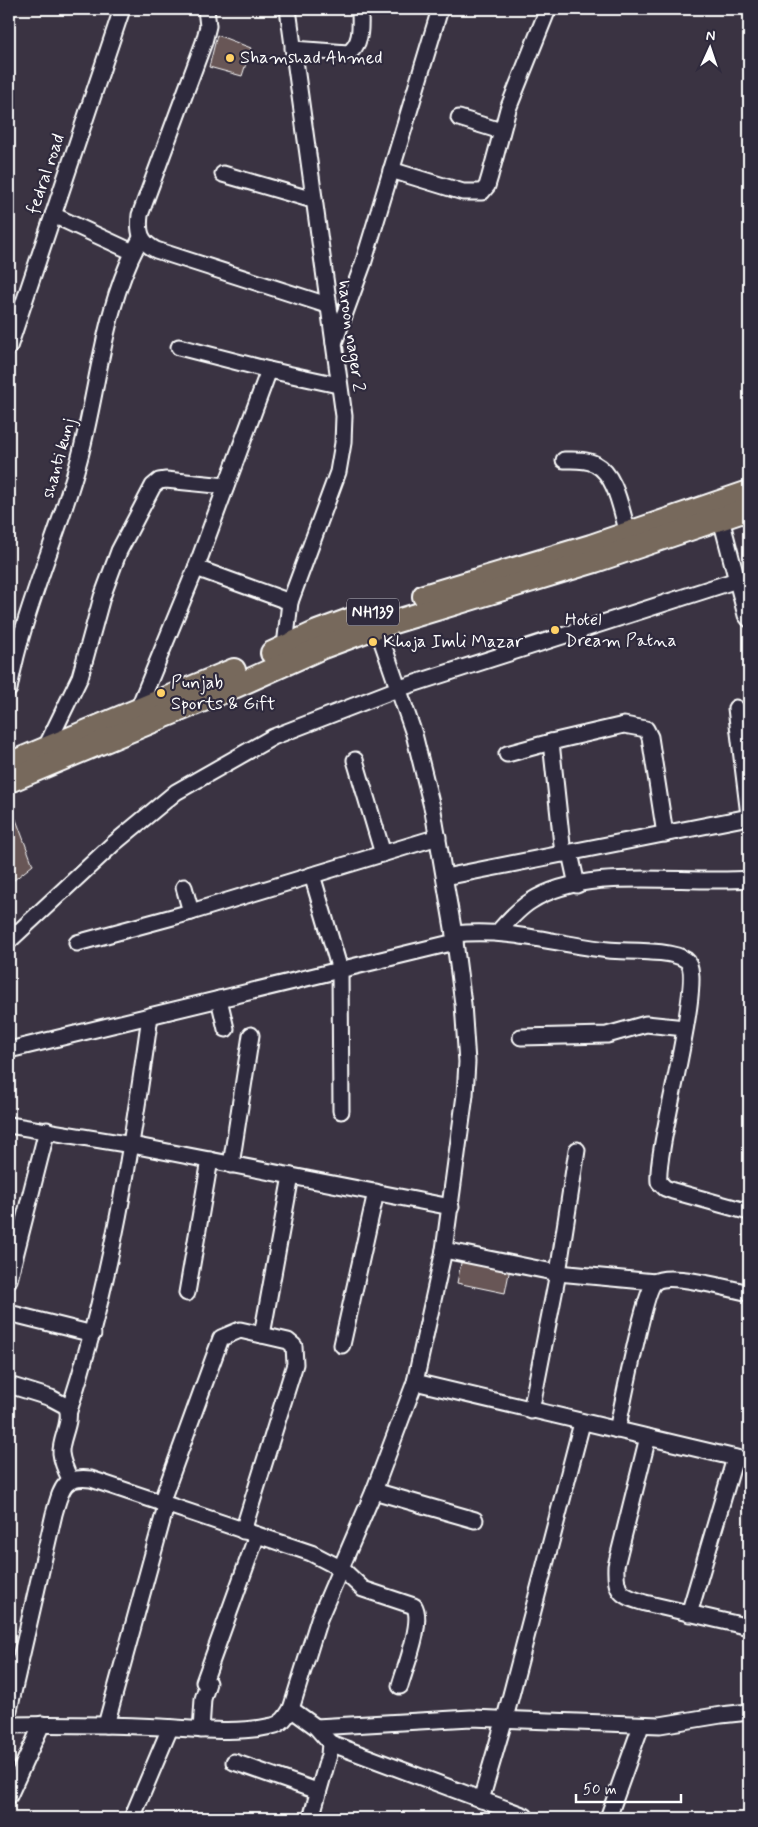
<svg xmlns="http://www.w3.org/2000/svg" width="758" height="1827" font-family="Mynerve,sans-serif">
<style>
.building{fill:#685756;stroke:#fff}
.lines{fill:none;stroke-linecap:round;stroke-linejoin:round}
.minor-casing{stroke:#fff;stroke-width:19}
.highway-casing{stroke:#fff;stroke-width:26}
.minor{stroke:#2f2a3d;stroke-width:15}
.highway{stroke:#77695c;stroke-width:22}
.poi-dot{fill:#ffd166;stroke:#2f2a3d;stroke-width:2}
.labels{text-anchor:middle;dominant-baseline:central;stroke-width:4.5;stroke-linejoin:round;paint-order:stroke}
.shield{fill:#2f2a3d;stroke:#c1bfc5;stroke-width:1}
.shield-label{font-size:16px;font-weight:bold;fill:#fff}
.poi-label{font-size:18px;fill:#fff;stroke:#2f2a3d;text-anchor:start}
.street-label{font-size:18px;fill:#fff;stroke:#2f2a3d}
</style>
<rect width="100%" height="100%" fill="#3a3342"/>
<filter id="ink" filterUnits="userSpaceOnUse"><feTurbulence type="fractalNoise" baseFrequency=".02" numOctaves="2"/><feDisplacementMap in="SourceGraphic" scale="10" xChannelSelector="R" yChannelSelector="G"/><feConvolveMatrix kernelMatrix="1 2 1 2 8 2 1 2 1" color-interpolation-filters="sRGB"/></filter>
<g filter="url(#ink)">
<g class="building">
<path d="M 217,35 L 251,48 L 242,76 L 209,67 Z"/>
<path d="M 14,814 L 33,865 L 9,884 L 9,816 Z"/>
<path d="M 462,1258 L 510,1268 L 505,1293 L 457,1283 Z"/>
</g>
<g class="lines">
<g class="minor-casing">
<g id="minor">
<path d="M 206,9 L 208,26 L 204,42 L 140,215 C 138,232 140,242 156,250 L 327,305"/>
<path d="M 288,9 L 344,416 L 343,443 L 338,472 L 290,602 L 286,637 L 293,652"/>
<path d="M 293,49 L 348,53 C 363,44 360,24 360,9"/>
<path d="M 459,118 L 501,131"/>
<path d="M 391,170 L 463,192 L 482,192 L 487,186 L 490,176 L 508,109 L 548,9"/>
<path d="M 223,174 L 313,200"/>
<path d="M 53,215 L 133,252"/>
<path d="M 334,343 L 363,264 L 440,9"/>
<path d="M 9,347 L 122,9"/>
<path d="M 179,347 L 269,370 L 338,385"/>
<path d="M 564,460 C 574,460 586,459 595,464 C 617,475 621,512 628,533"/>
<path d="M 721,519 L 746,615 L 749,619"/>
<path d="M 196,568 L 290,602"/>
<path d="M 9,689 C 23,610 58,537 79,460 C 99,387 103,305 141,238"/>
<path d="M 736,708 L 749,815"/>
<path d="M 138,709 L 196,568 L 269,370"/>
<path d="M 45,749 L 80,677 L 102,597 L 119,551 L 153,486 L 159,481 L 166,480 L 226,486"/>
<path d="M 507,754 L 551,742"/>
<path d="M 355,760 L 383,854"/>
<path d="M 570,853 L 577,885"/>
<path d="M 563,854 L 551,742 L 624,725 L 646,729 L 650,737 L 665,834"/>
<path d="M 312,875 L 340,970 L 341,1111"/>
<path d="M 445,877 L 749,817"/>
<path d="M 184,887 L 191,912"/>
<path d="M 498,932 C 508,921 518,909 531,901 C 587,865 685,885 749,879"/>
<path d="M 454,934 C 511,928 554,944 608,950 C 627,952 671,949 686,960 C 707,975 655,1146 659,1182 L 665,1188 L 673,1191 L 749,1212"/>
<path d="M 9,941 L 112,845 L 176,792 L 273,737 L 400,688 L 737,580"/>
<path d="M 77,943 L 191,912 L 438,837"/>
<path d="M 219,999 L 226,1029"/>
<path d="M 521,1037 L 607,1035 L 646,1024 L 685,1028"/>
<path d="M 9,1050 L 455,942"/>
<path d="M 9,1125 L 132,1145 L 451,1207"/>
<path d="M 231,1165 L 251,1035"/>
<path d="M 444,1250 L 558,1273 L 655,1282"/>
<path d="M 9,1280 L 47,1130"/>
<path d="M 187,1293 L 210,1160"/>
<path d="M 9,1313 L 93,1334"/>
<path d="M 262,1335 L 291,1176"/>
<path d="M 342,1345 L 376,1192"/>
<path d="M 415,1382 L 749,1461"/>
<path d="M 9,1385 L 51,1398 L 66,1406 C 74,1419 60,1438 61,1453 C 62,1463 66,1471 70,1479"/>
<path d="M 69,1411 C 112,1278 131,1153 150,1016"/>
<path d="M 531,1411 L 558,1273 L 577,1150"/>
<path d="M 617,1430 C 622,1409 644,1291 655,1282 C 668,1272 732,1289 749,1293"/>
<path d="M 648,1437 L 616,1566 C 615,1593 621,1596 645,1603 L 749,1627"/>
<path d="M 374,1491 L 475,1520"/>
<path d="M 161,1503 L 221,1338 L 240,1330 L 288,1341 L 294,1346 L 295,1364 L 243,1531"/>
<path d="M 689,1614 L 735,1458"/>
<path d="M 204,1682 L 257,1535"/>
<path d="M 291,1709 L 316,1727 L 330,1743 L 329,1755 L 311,1818"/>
<path d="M 9,1710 L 54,1514 C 61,1491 62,1475 91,1479 L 311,1553 L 342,1569 L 363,1589 L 414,1606 C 424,1621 405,1668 400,1686"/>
<path d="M 9,1725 C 60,1724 111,1725 161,1727 C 196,1729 238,1734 272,1726 C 282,1724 286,1717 291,1709 L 319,1619 L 374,1491 L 415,1382 L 444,1250 L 465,1095 L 467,1062 L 463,1004 L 454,934 L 433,811 L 414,734 L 377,627"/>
<path d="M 106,1725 L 166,1506"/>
<path d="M 316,1727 L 471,1718 L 660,1725 L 721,1715 L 749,1712"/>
<path d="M 201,1730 L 203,1699 L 208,1683"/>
<path d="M 330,1743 L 525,1816"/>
<path d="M 234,1762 L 317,1791"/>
<path d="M 9,1796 L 42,1724"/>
<path d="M 481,1800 L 505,1718 L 582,1423"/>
<path d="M 132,1818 L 170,1728"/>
<path d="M 608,1818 L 641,1726"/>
</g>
</g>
<g class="highway-casing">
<g id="highway">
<path d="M 424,596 L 591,546 L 749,492"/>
<path d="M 272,653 L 317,632 L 360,616"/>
<path d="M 9,764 L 234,670"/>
<path d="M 9,781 L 225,691 L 323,647 L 377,627 L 595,561 L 749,509"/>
</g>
</g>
<use href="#minor" class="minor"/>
<use href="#highway" class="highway"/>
</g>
</g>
<g class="poi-dot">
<circle cx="230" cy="58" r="5"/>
<circle cx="555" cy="630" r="5"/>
<circle cx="373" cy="642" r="5"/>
<circle cx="161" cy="693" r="5"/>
</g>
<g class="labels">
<rect class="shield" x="347" y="598.5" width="52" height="27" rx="4"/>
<g class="shield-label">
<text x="373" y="612">NH139</text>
</g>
<g class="poi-label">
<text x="240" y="58">Shamshad Ahmed</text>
<text x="565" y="620">Hotel<tspan x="565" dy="21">Dream Patna</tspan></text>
<text x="383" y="642">Khoja Imli Mazar</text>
<text x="171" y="683">Punjab<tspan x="171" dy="21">Sports &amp; Gift</tspan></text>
</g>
<g class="street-label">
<text transform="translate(46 174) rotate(-71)">fedral road</text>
<text transform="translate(351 336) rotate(82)">haroon nager 2</text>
<text transform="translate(59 458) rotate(-74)">shanti kunj</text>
</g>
</g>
<rect width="758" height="1827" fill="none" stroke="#2f2a3d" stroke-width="30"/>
<rect x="15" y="15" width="728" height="1797" fill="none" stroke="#fff" stroke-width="2" filter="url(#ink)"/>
<g transform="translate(710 48) rotate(3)" stroke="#2f2a3d" stroke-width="4" paint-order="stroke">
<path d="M0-4L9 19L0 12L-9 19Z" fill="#ffffff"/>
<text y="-8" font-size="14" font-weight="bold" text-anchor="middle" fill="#ffffff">N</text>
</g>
<path d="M576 1794v8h105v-8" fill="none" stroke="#ffffff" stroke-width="2.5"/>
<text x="583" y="1794" font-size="15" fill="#ffffff" stroke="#2f2a3d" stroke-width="4" paint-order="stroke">50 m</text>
</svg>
